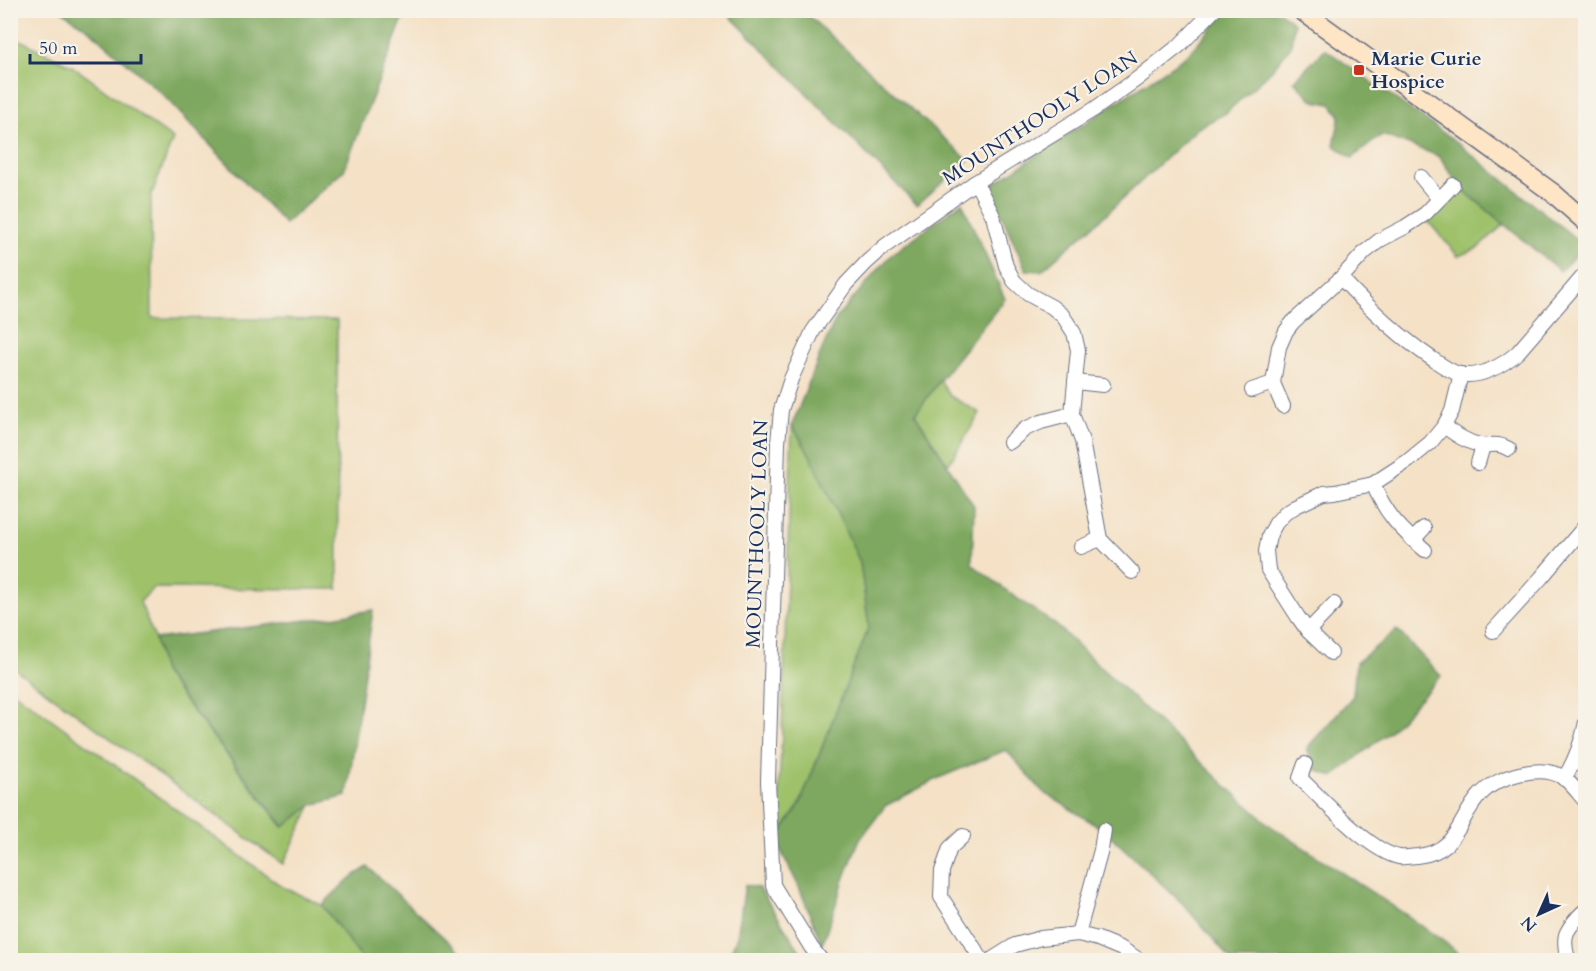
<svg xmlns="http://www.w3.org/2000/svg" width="1596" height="971" font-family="Cardo,serif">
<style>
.green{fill:#9ec16b;stroke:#5c7864;stroke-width:1.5}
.forest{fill:#7ea75f;stroke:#4c6b5e;stroke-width:1.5}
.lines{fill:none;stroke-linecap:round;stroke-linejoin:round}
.street-casing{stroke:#676d82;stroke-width:16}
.secondary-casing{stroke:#676d82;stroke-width:21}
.street{stroke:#fff;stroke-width:14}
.secondary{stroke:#fee5c5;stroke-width:18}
.poi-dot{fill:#c8321e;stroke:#f7f3e8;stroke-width:2}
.labels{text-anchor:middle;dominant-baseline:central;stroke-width:4.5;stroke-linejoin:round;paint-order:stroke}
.poi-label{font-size:20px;font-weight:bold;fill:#1b2f5e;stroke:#f7f3e8;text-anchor:start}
.street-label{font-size:20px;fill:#1b2f5e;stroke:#f7f3e8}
</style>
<rect width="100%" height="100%" fill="#f7f3e8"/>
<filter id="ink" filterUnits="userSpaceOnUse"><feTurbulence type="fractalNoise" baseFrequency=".0167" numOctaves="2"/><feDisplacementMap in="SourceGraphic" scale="12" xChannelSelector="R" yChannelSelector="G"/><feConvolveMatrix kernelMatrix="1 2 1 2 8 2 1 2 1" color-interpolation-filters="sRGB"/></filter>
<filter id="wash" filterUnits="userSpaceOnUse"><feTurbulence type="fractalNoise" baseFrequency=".008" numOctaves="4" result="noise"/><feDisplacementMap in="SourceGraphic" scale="24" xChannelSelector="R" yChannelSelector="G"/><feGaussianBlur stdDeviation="1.35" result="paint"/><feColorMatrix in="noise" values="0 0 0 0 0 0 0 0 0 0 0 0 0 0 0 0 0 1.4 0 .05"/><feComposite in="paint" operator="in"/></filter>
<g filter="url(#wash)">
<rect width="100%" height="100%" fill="#f4e1c6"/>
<g class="green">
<path d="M 10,35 L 72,66 L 173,139 L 151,196 L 152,318 L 337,320 L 338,589 L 153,588 L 140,602 L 155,639 L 163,673 L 283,827 L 312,805 L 283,864 L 11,666 Z"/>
<path d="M 1461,188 L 1504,224 L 1478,248 L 1458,256 L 1427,220 Z"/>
<path d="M 940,380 L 950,396 L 980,413 L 948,465 L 915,414 Z"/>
<path d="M 792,425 L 810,455 L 860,562 L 869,627 L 800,804 L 776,841 L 782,732 Z"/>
<path d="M 10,689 L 283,887 L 322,905 L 363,960 L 11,960 Z"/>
</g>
<g class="forest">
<path d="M 62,11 L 406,11 L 344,170 L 285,224 L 161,93 L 92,32 Z"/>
<path d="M 725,11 L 803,11 L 968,160 L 917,205 Z"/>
<path d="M 1227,11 L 1279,11 L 1294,23 L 1291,46 L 1271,71 L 1226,113 L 1198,128 L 1101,219 L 1041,271 L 1026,270 L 989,187 L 1185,57 Z"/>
<path d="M 1325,49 L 1455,141 L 1585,246 L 1560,271 L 1461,188 L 1439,156 L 1382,135 L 1352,158 L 1334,145 L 1340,116 L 1331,104 L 1314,101 L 1294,81 Z"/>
<path d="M 962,202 L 1005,299 L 940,380 L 915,414 L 974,506 L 972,564 L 1014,596 L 1056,625 L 1225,785 L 1272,827 L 1405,914 L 1450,946 L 1466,960 L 1231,960 L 1183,904 L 1104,830 L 1043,792 L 1006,750 L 941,777 L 885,806 L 859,841 L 845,877 L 822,945 L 799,887 L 776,841 L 800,804 L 869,627 L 860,562 L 810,455 L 792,425 L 823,347 L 837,317 L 891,255 Z"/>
<path d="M 373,610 L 347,796 L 312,805 L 284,827 L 163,672 L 155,639 L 332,617 Z"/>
<path d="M 1397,630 L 1441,676 L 1391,730 L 1333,777 L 1314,769 L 1307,748 L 1353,696 L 1356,663 Z"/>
<path d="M 368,867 L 468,960 L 363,960 L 322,905 L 350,878 Z"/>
<path d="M 745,885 L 759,888 L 806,960 L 727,960 L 737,937 Z"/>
</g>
</g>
<g filter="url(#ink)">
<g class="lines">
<g class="street-casing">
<g id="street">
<path d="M 1421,177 L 1439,199"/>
<path d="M 974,183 L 980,190 L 993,216 L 1006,266 L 1014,281 L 1028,294 L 1052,307 L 1063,316 L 1074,333 L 1078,350 L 1072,414 L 1082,441 L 1100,539 L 1132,572"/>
<path d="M 1341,278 C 1369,308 1397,335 1431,358 C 1440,364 1449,371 1459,374 C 1479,379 1504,365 1518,352 L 1586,273"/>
<path d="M 1075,382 L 1103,385"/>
<path d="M 1252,390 L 1273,383"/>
<path d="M 1283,406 L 1273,383 L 1279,347 L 1286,331 L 1293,322 L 1341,278 L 1365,252 L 1380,240 L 1405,227 L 1425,214 L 1453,185"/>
<path d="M 1444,426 C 1455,434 1466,442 1480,445 C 1493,447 1493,441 1509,449"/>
<path d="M 1010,442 L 1025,429 L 1041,422 L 1072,414"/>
<path d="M 1478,463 L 1483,446"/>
<path d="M 1373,484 C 1386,514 1400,529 1425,550"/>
<path d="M 1413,540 L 1424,528"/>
<path d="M 1081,547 L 1100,539"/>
<path d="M 1308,631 L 1334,604"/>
<path d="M 1493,631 L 1541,578 L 1586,525"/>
<path d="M 1331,653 L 1308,631 L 1298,617 L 1268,570 L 1266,551 L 1269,536 L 1276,523 L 1285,513 L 1296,506 L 1324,493 L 1335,492 L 1373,484 L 1408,461 L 1430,443 L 1444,426 L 1452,411 L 1461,374"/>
<path d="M 1305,764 L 1300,778 C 1322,799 1370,852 1399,857 C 1405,858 1412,856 1417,856 C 1459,852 1458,818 1480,795 C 1497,776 1541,763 1564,778 C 1572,784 1579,794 1586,802"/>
<path d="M 1564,779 C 1575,761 1582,742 1586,722"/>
<path d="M 963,836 L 950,848 L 942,871 L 941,897 L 982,960"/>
<path d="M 1078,934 L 1101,850 L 1104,830"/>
<path d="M 821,960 L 811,947 L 773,885 L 768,781 L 778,443 L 781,410 L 791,379 L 813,331 L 846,284 L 867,262 L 885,246 L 974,183 L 1093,110 L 1137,79 L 1180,45 L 1214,10"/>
<path d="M 991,960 L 1015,945 L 1041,938 L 1078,934 L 1098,939 L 1122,949 L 1139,960"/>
<path d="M 1569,960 C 1566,954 1564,942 1566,935 C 1568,928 1580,914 1586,910"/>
</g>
</g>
<g class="secondary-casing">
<path id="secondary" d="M 1301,10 L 1553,193 L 1586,222"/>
</g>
<use href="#street" class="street"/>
<use href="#secondary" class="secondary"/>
</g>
</g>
<rect class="poi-dot" x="1353" y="64" width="12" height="12" rx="3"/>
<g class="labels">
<g class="poi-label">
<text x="1371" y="58">Marie Curie<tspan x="1371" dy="23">Hospice</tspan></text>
</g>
<g class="street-label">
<text transform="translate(1040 118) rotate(-33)">MOUNTHOOLY LOAN</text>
<text transform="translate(757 534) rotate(-88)">MOUNTHOOLY LOAN</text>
</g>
</g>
<rect width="1596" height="971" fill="none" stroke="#f7f3e8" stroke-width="36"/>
<g transform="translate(1539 914) rotate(225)" stroke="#f7f3e8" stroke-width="4.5" paint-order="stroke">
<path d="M0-4.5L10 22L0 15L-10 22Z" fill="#1b2f5e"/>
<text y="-9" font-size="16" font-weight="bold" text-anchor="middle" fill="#1b2f5e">N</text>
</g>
<path d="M30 54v9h111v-9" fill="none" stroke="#1b2f5e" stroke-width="3"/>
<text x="39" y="54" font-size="18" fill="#1b2f5e" stroke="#f7f3e8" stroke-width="4.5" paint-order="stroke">50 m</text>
</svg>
